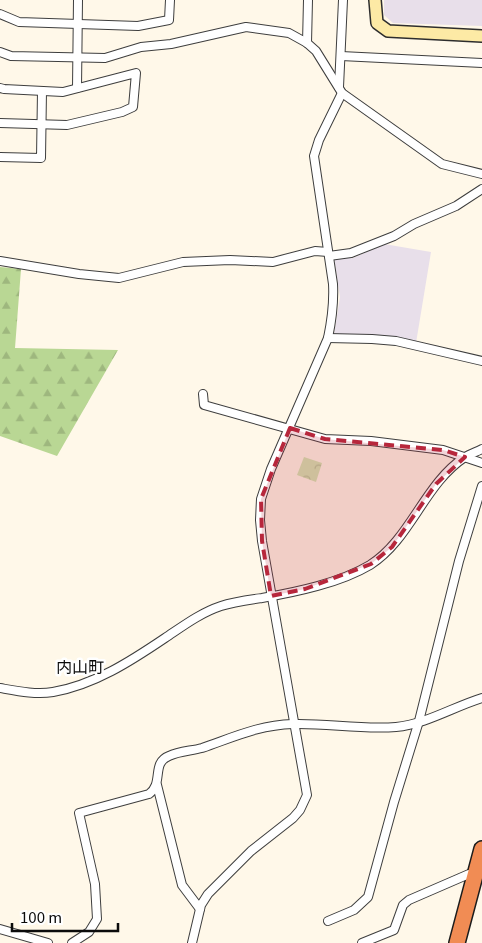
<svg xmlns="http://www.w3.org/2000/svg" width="482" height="943" font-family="Georgia,'Noto Sans JP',serif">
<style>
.industrial{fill:#e8dfea}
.forest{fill:url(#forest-firs)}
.park{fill:url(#park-crowns)}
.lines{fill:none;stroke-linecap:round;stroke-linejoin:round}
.street-casing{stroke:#3e3e3e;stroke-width:10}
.secondary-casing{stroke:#2d2d2d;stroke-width:14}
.highway-casing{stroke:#1c1c1c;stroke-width:18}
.street{stroke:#fff;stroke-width:8}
.secondary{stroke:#fdeaa5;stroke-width:11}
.highway{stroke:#f18c54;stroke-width:15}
.marked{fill:#b7273c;fill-opacity:0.2;stroke:#b7273c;stroke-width:4;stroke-dasharray:10 6;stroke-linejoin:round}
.labels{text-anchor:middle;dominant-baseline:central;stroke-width:5;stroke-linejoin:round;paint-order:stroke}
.neighbourhood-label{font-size:16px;fill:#0b0b0b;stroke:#fff}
</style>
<defs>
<pattern id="forest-firs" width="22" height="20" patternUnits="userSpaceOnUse" patternTransform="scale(1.25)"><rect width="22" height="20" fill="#b9d794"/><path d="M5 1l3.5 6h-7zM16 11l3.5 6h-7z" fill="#9eb77e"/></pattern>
<pattern id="park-crowns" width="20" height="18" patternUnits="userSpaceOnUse" patternTransform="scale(1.25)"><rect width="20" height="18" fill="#d4e7b4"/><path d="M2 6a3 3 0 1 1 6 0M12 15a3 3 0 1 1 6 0" fill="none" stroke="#b5c599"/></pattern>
</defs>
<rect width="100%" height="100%" fill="#fff8e9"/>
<g class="industrial">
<path d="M 384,0 L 482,0 L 482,26 L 393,23 L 384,15 Z"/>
<path d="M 384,244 L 431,252 L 416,343 L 334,334 L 340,297 L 334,258 L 353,258 Z"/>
</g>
<path class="forest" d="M 0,267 L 21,269 L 15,348 L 118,350 L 57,456 L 0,436 Z"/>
<path class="park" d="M 304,457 L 322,463 L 316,482 L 297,475 Z"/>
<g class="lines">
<g class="street-casing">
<g id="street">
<path d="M 0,14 L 19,22 L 138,26 L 169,20 L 170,0"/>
<path d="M 307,43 L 308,0"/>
<path d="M 0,52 L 11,56 L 105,58 L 141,47 L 171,44 L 246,27 L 289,33 L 307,43 L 316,51 L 342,93 L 442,164 L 482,174"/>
<path d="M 341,56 L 482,63"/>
<path d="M 339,87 L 343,0"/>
<path d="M 0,88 L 4,89 L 63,92 L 136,73 L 133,107 L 122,112 L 67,125 L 0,123"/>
<path d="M 77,88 L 78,0"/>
<path d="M 0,157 L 41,158 L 42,91"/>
<path d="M 329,256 L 351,253 L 394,236 L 414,224 L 456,206 L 482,189"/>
<path d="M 0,261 L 79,274 L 119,278 L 183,262 L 230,260 L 273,262 L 315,251 L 328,252"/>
<path d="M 328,338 L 372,339 L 396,341 L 482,361"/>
<path d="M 203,394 L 204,405 L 325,439 L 371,441 L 443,450 L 482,463"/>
<path d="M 0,688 C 17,691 36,695 53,692 C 94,685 131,661 165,638 C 183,626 200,613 221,606 C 233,602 248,600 262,598 C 296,592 340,583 370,565 C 411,539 424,484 465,457 C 470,454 476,452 482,449"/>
<path d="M 157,785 L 182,885 L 200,909"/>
<path d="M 328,921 L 354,910 L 368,897 L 394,802 L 419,721 L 459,561 L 482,486"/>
<path d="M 0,929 L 48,943"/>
<path d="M 72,943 L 89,932 L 97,919 L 95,884 L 79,813 L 149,794 C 164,783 151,763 169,756 C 179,751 191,751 202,748 C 234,737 259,725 293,724 C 327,723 362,730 396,727 C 426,724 453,707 482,698"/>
<path d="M 192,943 L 201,905 L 208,894 L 251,851 L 293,818 L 300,810 L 307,795 L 262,541 L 260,520 L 261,499 L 271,469 L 328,338 C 332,319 334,303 333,284 L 314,156 L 319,140 L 342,93"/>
<path d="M 362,943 L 394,930 L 403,905 L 409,900 L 469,874 L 477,875"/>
</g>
</g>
<g class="secondary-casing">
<path id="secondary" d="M 375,0 L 377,23 L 388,31 L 482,36"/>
</g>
<g class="highway-casing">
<path id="highway" d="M 457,943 L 482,849"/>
</g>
<use href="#street" class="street"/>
<use href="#secondary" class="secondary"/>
<use href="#highway" class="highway"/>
</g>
<path class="marked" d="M 290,428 L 325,439 L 443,450 L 465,457 L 436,484 L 392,547 L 371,564 L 305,589 L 271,596 L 262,541 L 261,499 Z"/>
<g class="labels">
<g class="neighbourhood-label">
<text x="80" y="666">内山町</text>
</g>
</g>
<path d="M12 923v8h106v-8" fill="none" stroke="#0b0b0b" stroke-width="2.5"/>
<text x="20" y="923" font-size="15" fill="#0b0b0b" stroke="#ffffff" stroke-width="4" paint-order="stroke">100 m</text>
</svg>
